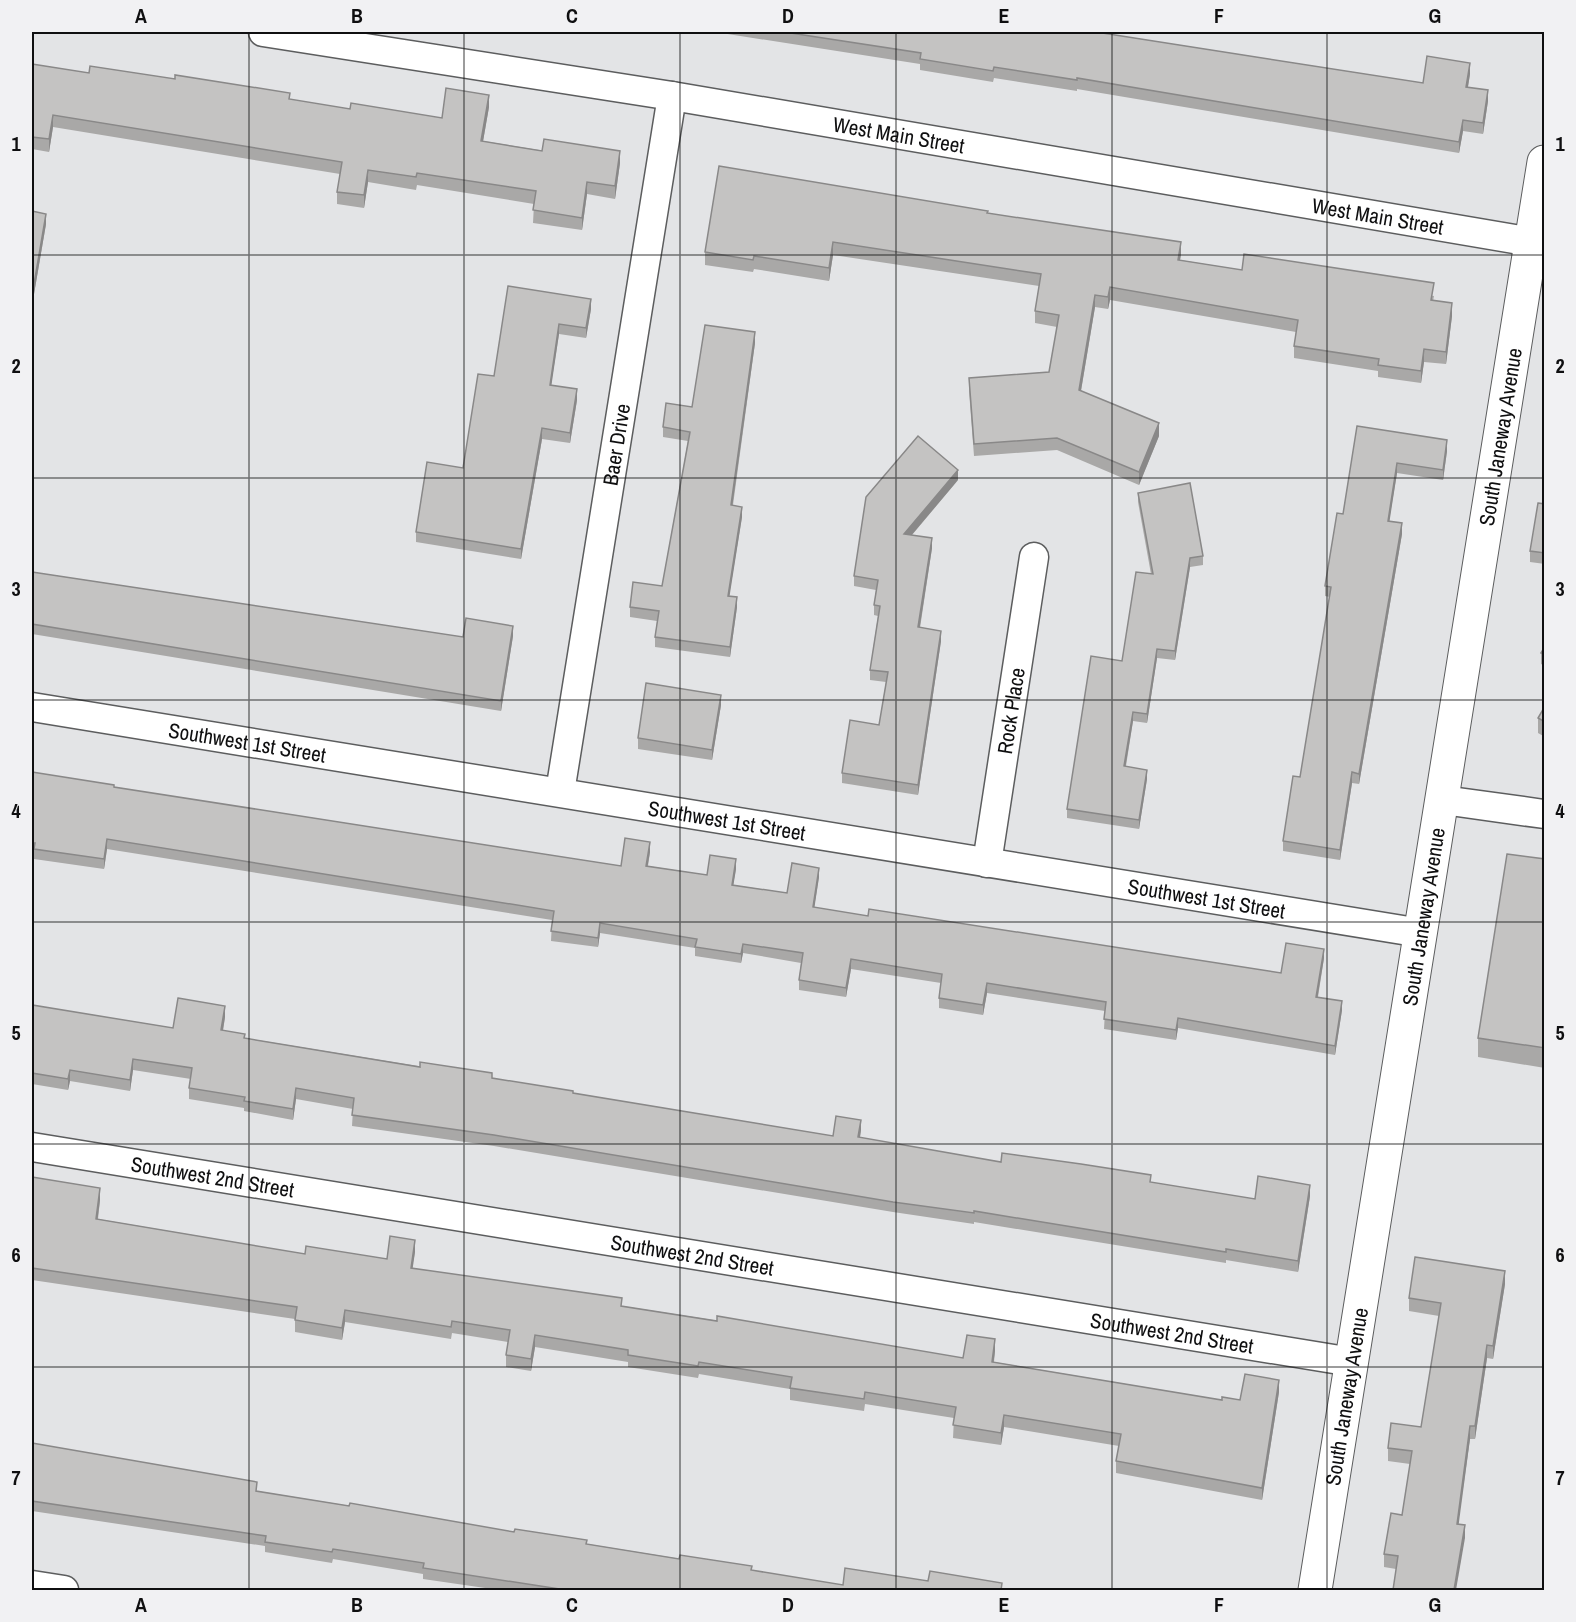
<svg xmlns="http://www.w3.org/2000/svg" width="1576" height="1622" font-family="'Archivo Narrow',sans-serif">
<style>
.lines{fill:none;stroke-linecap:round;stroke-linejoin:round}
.street-casing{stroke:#5c5d5e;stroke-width:31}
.secondary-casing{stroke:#5c5d5e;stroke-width:35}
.street{stroke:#fff;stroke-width:28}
.secondary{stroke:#fff;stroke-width:33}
.wall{fill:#a9a8a7}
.shaded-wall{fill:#898888}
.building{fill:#c4c3c2;stroke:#898888;stroke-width:1.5}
.grid{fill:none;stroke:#0f0f10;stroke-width:1.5;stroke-opacity:0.55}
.labels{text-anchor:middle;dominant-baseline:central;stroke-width:4.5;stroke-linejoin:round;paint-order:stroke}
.street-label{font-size:21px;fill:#0f0f10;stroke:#f1f1f3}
.neatline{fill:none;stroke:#0f0f10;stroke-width:2}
.grid-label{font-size:20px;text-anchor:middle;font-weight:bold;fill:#0f0f10}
</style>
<rect width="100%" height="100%" fill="#e3e4e6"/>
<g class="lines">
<g class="street-casing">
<g id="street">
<path id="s1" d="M 263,32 L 672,96 L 1532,242"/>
<path id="s2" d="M 32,707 L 1421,933"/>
<path id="s3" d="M 560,792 L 672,96"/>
<path d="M 1443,800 L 1544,814"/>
<path id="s4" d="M 987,863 L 1034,557"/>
<path id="s5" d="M 32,1147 L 1352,1362"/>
<path d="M 32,1585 L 64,1590"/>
</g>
</g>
<g class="secondary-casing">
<g id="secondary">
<path id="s6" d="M 1315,1590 L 1544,162"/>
</g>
</g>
<use href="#street" class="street"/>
<use href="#secondary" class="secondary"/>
</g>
<g class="wall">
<path d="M 715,32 L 1096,32 L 1423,83 L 1470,74 L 1468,87 L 1488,101 L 1483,134 L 1463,131 L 1459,153 L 1077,89 L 1077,91 L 994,78 L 993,82 L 920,70 L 920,64 Z"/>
<path d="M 32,64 L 89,73 L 290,100 L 350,109 L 442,118 L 489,107 L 483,141 L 620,163 L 615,199 L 587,194 L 582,230 L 533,223 L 534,204 L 417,185 L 416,190 L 368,182 L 364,208 L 337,204 L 337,192 L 340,174 L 53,127 L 49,152 L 32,149 Z"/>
<path d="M 32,211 L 46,224 L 34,294 L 32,294 Z"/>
<path d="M 988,213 L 1181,254 L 1180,260 L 1242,270 L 1434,296 L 1433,301 L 1452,316 L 1446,364 L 1424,362 L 1421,383 L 1378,377 L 1378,371 L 1294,358 L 1294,346 L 1296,332 L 1110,300 L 1108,309 L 1095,307 L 1081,391 L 1159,436 L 1139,485 L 1057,450 L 974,456 L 969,391 L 969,378 L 1049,372 L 1057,327 L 1035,323 L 1035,311 L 1039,286 L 833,255 L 829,281 L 754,269 L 753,272 L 705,265 L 705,252 Z"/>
<path d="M 508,286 L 591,309 L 586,338 L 559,334 L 551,385 L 577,400 L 570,443 L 542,439 L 521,559 L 416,542 L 416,532 L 463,468 L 494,376 Z"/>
<path d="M 755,343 L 733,505 L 742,517 L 729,596 L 737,607 L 730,657 L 655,647 L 655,637 L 657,621 L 630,617 L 630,607 L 662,586 L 688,441 L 663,437 L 663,427 L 692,407 Z"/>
<path d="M 1357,426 L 1447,451 L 1443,480 L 1397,473 L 1389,521 L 1402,534 L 1359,784 L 1352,783 L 1340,860 L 1283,851 L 1283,841 L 1300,777 L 1330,597 L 1325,596 L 1325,586 L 1343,514 Z"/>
<path d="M 958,480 L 912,535 L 932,548 L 920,628 L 941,641 L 918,795 L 842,783 L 842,773 L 879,725 L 886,682 L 870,680 L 870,670 L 878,616 L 874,615 L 874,605 L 876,590 L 854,586 L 854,576 Z"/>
<path d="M 1138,493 L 1203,556 L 1203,565 L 1190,567 L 1175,660 L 1157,658 L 1147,723 L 1133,721 L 1126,766 L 1147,779 L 1139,829 L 1067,818 L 1067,809 L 1122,661 L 1151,574 L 1138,502 Z"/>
<path d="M 1545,504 L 1545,564 L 1530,562 L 1530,551 Z"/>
<path d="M 32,572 L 463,637 L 513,636 L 501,711 L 32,634 Z"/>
<path d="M 1545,646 L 1545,666 L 1541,664 L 1541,653 Z"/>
<path d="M 721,705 L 712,760 L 638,749 L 638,738 Z"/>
<path d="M 1545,706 L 1545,737 L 1538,733 L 1538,718 Z"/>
<path d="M 32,772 L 114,787 L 621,866 L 650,852 L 648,866 L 707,875 L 736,869 L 733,885 L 787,893 L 819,877 L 814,908 L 868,916 L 1281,973 L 1324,958 L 1318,997 L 1342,1010 L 1335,1055 L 1178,1028 L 1176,1040 L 1104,1029 L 1105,1011 L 987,993 L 983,1015 L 939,1008 L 939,998 L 941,983 L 851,969 L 846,997 L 799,990 L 799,980 L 801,963 L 743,953 L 741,963 L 695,956 L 695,948 L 600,933 L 598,947 L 551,941 L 552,920 L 107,849 L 104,869 L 34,859 L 34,853 L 32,852 Z"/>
<path d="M 1545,859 L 1545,1068 L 1478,1057 L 1478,1038 Z"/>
<path d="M 32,1005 L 173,1028 L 225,1017 L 223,1031 L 245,1038 L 492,1078 L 573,1093 L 833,1136 L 861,1130 L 860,1138 L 1001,1162 L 1151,1183 L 1255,1199 L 1310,1196 L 1298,1272 L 1226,1260 L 1226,1263 L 974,1222 L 974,1224 L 893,1212 L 494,1146 L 352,1126 L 353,1109 L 296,1099 L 293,1120 L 244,1111 L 244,1108 L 189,1099 L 189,1088 L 191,1079 L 133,1070 L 130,1091 L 70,1081 L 68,1090 L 32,1084 Z"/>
<path d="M 32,1177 L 100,1200 L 98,1219 L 305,1254 L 387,1259 L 415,1252 L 412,1268 L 622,1306 L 963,1358 L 995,1351 L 994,1362 L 1222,1400 L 1240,1400 L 1279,1392 L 1262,1500 L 1116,1473 L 1116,1461 L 1119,1446 L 1004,1427 L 1001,1445 L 953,1438 L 954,1418 L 865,1404 L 864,1411 L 790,1400 L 790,1389 L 699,1374 L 698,1378 L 628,1367 L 628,1362 L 535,1347 L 531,1371 L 506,1367 L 506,1355 L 508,1342 L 452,1333 L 451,1339 L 345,1322 L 342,1340 L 295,1332 L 295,1319 L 32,1280 Z"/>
<path d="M 1505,1284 L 1493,1359 L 1487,1358 L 1475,1439 L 1470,1439 L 1458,1524 L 1465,1538 L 1396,1569 L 1384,1567 L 1384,1554 L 1402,1515 L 1410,1464 L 1388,1461 L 1388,1448 L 1421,1427 L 1439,1316 L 1409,1311 L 1409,1298 Z"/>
<path d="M 32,1443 L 257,1491 L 843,1585 L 928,1581 L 1002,1590 L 499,1590 L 423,1579 L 423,1574 L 333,1559 L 332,1563 L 265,1552 L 265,1546 L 32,1511 Z"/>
</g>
<g class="shaded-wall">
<path d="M 1470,63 L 1470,74 L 1466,98 L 1466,87 Z"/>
<path d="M 1488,90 L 1488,101 L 1483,134 L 1483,123 Z"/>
<path d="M 489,95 L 489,107 L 481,153 L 481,141 Z"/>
<path d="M 53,115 L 53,127 L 49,152 L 49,139 Z"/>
<path d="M 1463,120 L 1463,131 L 1459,153 L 1459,142 Z"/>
<path d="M 620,151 L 620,163 L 615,199 L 615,186 Z"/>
<path d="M 368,170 L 368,182 L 364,208 L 364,195 Z"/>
<path d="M 587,182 L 587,194 L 582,230 L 582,218 Z"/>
<path d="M 46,214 L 46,224 L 34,294 L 34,284 Z"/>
<path d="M 833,242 L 833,255 L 829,281 L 829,268 Z"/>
<path d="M 1181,242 L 1181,254 L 1178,272 L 1178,260 Z"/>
<path d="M 1110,287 L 1110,300 L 1108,309 L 1108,297 Z"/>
<path d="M 1095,295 L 1095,307 L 1079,402 L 1079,390 Z"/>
<path d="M 591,299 L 591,309 L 586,338 L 586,328 Z"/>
<path d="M 1452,303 L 1452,316 L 1446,364 L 1446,352 Z"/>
<path d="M 559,324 L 559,334 L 550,395 L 550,385 Z"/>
<path d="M 755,332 L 755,343 L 731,515 L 731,505 Z"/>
<path d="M 1424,349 L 1424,362 L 1421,383 L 1421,371 Z"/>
<path d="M 577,389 L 577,400 L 570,443 L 570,433 Z"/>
<path d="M 1159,423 L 1159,436 L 1139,485 L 1139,472 Z"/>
<path d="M 542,428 L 542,439 L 521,559 L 521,549 Z"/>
<path d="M 1447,440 L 1447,451 L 1443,480 L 1443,470 Z"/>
<path d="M 1397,463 L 1397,473 L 1388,531 L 1388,521 Z"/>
<path d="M 958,470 L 958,480 L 904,544 L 904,534 Z"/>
<path d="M 742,507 L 742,517 L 728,606 L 728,596 Z"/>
<path d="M 1402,523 L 1402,534 L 1359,784 L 1359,774 Z"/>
<path d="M 932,538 L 932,548 L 918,638 L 918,627 Z"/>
<path d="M 1190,558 L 1190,567 L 1175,660 L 1175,651 Z"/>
<path d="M 737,597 L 737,607 L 730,657 L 730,647 Z"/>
<path d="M 513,626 L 513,636 L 501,711 L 501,701 Z"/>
<path d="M 941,631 L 941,641 L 918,795 L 918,785 Z"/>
<path d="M 1157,649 L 1157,658 L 1147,723 L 1147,714 Z"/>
<path d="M 721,695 L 721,705 L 712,760 L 712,750 Z"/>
<path d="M 1133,712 L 1133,721 L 1124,775 L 1124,766 Z"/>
<path d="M 1147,770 L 1147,779 L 1139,829 L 1139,820 Z"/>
<path d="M 1352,772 L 1352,783 L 1340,860 L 1340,850 Z"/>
<path d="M 107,839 L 107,849 L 104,869 L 104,859 Z"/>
<path d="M 650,842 L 650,852 L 646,875 L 646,866 Z"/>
<path d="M 736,859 L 736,869 L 732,894 L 732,885 Z"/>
<path d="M 819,868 L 819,877 L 813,917 L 813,907 Z"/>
<path d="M 600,923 L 600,933 L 598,947 L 598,938 Z"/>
<path d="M 743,944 L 743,953 L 741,963 L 741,954 Z"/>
<path d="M 1324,949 L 1324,958 L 1316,1006 L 1316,997 Z"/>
<path d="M 851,959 L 851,969 L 846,997 L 846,988 Z"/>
<path d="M 987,983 L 987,993 L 983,1015 L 983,1005 Z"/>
<path d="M 1342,1001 L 1342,1010 L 1335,1055 L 1335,1046 Z"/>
<path d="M 225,1006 L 225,1017 L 221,1041 L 221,1030 Z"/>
<path d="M 1178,1018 L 1178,1028 L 1176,1040 L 1176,1030 Z"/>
<path d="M 133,1059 L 133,1070 L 130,1091 L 130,1080 Z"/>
<path d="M 70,1070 L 70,1081 L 68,1090 L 68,1079 Z"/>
<path d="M 296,1088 L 296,1099 L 293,1120 L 293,1109 Z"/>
<path d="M 861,1120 L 861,1130 L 858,1148 L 858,1137 Z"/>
<path d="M 1310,1185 L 1310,1196 L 1298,1272 L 1298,1261 Z"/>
<path d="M 100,1188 L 100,1200 L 96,1231 L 96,1219 Z"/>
<path d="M 415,1240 L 415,1252 L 411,1280 L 411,1268 Z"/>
<path d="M 1505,1271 L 1505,1284 L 1493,1359 L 1493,1346 Z"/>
<path d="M 345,1310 L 345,1322 L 342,1340 L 342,1328 Z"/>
<path d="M 535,1335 L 535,1347 L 531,1371 L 531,1359 Z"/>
<path d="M 995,1339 L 995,1351 L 992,1374 L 992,1362 Z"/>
<path d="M 1487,1345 L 1487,1358 L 1475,1439 L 1475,1426 Z"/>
<path d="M 1279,1380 L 1279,1392 L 1262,1500 L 1262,1488 Z"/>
<path d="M 1004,1415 L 1004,1427 L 1001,1445 L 1001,1433 Z"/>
<path d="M 1470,1426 L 1470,1439 L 1457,1537 L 1457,1524 Z"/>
<path d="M 1465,1525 L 1465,1538 L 1456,1590 L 1454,1590 Z"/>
</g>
<g class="building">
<path d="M 784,32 L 1096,32 L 1423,83 L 1427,56 L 1470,63 L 1466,87 L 1488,90 L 1483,123 L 1463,120 L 1459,142 L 1077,78 L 1077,80 L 994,67 L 993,71 L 920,59 L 921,53 Z"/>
<path d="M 32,64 L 89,73 L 90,66 L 175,79 L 175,75 L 290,93 L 289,99 L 350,109 L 351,103 L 442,118 L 446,88 L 489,95 L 481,141 L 542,151 L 544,139 L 620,151 L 615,186 L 587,182 L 582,218 L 533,210 L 536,191 L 417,173 L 416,177 L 368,170 L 364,195 L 337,192 L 342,162 L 53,115 L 49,139 L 32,137 Z"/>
<path d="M 719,166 L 988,211 L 987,213 L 1181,242 L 1178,260 L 1242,270 L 1244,254 L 1434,283 L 1431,300 L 1452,303 L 1446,352 L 1424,349 L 1421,371 L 1378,365 L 1379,359 L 1294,346 L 1298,320 L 1110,287 L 1108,297 L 1095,295 L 1079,390 L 1159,423 L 1139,472 L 1057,438 L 974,444 L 969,378 L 1049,372 L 1059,315 L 1035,311 L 1041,274 L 833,242 L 829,268 L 754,256 L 753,260 L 705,252 Z"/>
<path d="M 32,211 L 46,214 L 34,284 L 32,284 Z"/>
<path d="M 508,286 L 591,299 L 586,328 L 559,324 L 550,385 L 577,389 L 570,433 L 542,428 L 521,549 L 416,532 L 427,462 L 463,468 L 478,374 L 494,376 Z"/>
<path d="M 705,325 L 755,332 L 731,505 L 742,507 L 728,596 L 737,597 L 730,647 L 655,637 L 659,611 L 630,607 L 633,582 L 662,586 L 690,432 L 663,427 L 666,403 L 692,407 Z"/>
<path d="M 1357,426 L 1447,440 L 1443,470 L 1397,463 L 1388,521 L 1402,523 L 1359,774 L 1352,772 L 1340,850 L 1283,841 L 1293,776 L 1300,777 L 1331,587 L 1325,586 L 1337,513 L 1343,514 Z"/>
<path d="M 918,436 L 958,470 L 904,534 L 932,538 L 918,627 L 941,631 L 918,785 L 842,773 L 850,720 L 879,725 L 888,672 L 870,670 L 880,606 L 874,605 L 878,580 L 854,576 L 866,497 Z"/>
<path d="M 1190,483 L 1203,556 L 1190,558 L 1175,651 L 1157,649 L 1147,714 L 1133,712 L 1124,766 L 1147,770 L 1139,820 L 1067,809 L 1091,656 L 1122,661 L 1136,572 L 1153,574 L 1138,493 Z"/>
<path d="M 1538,503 L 1545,504 L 1545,553 L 1530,551 Z"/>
<path d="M 32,572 L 463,637 L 466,618 L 513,626 L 501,701 L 32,624 Z"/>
<path d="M 1545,646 L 1545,655 L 1541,653 Z"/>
<path d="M 646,683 L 721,695 L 712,750 L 638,738 Z"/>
<path d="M 1545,706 L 1545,722 L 1538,718 Z"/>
<path d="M 32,772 L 114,785 L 114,787 L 621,866 L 625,838 L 650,842 L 646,866 L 707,875 L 710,855 L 736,859 L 732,885 L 787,893 L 792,863 L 819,868 L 813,907 L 868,916 L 869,909 L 1281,973 L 1286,943 L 1324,949 L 1316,997 L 1342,1001 L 1335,1046 L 1178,1018 L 1176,1030 L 1104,1019 L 1106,1002 L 987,983 L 983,1005 L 939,998 L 942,974 L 851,959 L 846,988 L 799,980 L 803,953 L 743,944 L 741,954 L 695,947 L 697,939 L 600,923 L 598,938 L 551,931 L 554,911 L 107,839 L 104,859 L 34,849 L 35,843 L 32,843 Z"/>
<path d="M 1507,854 L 1545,859 L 1545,1048 L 1478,1038 Z"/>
<path d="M 178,998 L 225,1006 L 221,1030 L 245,1034 L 244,1038 L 420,1067 L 420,1062 L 492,1073 L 492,1078 L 573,1091 L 573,1093 L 833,1136 L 836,1116 L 861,1120 L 858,1137 L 1001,1162 L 1002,1153 L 1081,1164 L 1151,1175 L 1150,1182 L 1255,1199 L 1258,1176 L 1310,1185 L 1298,1261 L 1226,1249 L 1226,1252 L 974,1211 L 974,1213 L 893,1202 L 494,1135 L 352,1115 L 354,1098 L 296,1088 L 293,1109 L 244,1101 L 245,1097 L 189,1088 L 192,1068 L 133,1059 L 130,1080 L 70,1070 L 68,1079 L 32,1073 L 32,1005 L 173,1028 Z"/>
<path d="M 32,1177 L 100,1188 L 96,1219 L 305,1254 L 306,1246 L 387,1259 L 390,1236 L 415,1240 L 411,1268 L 622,1298 L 621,1306 L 717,1321 L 717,1316 L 963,1358 L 967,1335 L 995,1339 L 992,1362 L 1222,1400 L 1222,1397 L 1240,1400 L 1245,1374 L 1279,1380 L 1262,1488 L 1116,1461 L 1121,1434 L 1004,1415 L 1001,1433 L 953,1425 L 956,1407 L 865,1392 L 864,1399 L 790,1388 L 792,1377 L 699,1362 L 698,1366 L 628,1355 L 628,1350 L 535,1335 L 531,1359 L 506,1355 L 510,1330 L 452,1321 L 451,1327 L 345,1310 L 342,1328 L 295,1320 L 297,1307 L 32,1268 Z"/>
<path d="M 1415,1257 L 1505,1271 L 1493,1346 L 1487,1345 L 1475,1426 L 1470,1426 L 1457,1524 L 1465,1525 L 1454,1590 L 1393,1590 L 1398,1556 L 1384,1554 L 1391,1513 L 1402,1515 L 1412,1451 L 1388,1448 L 1391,1423 L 1421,1427 L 1441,1303 L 1409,1298 Z"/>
<path d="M 32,1443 L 257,1482 L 256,1491 L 349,1506 L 350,1503 L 514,1532 L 515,1529 L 587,1540 L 586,1544 L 679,1559 L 680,1555 L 752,1566 L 751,1570 L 843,1585 L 845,1568 L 928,1581 L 930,1571 L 1002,1583 L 1001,1590 L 566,1590 L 423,1568 L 424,1563 L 333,1549 L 332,1552 L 265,1542 L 266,1536 L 32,1501 Z"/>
</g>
<path class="grid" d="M 249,32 L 249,1590M 464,32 L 464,1590M 680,32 L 680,1590M 896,32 L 896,1590M 1112,32 L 1112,1590M 1327,32 L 1327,1590M 32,255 L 1544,255M 32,478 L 1544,478M 32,700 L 1544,700M 32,922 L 1544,922M 32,1144 L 1544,1144M 32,1367 L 1544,1367"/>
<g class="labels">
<g class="street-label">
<text stroke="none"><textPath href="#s1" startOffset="644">West Main Street</textPath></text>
<text stroke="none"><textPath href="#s1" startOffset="1130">West Main Street</textPath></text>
<text stroke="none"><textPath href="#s6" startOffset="1168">South Janeway Avenue</textPath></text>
<text stroke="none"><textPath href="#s3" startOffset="352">Baer Drive</textPath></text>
<text stroke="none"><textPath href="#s4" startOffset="154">Rock Place</textPath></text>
<text stroke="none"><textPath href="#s2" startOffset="218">Southwest 1st Street</textPath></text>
<text stroke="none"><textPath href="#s2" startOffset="704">Southwest 1st Street</textPath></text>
<text stroke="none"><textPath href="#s2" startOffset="1190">Southwest 1st Street</textPath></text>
<text stroke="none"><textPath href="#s6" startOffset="682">South Janeway Avenue</textPath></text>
<text stroke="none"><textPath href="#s5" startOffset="183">Southwest 2nd Street</textPath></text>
<text stroke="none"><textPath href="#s5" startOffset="669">Southwest 2nd Street</textPath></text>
<text stroke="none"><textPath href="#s5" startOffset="1155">Southwest 2nd Street</textPath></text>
<text stroke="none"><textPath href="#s6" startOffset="196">South Janeway Avenue</textPath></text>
</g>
</g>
<rect width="1576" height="1622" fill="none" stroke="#f1f1f3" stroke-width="66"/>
<rect x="33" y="33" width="1510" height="1556" class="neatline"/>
<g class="grid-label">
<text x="141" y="23">A</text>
<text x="357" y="23">B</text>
<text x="572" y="23">C</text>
<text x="788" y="23">D</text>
<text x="1004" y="23">E</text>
<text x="1219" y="23">F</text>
<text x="1435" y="23">G</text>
<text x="16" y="151">1</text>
<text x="1560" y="151">1</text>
<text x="16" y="373">2</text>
<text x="1560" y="373">2</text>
<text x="16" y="596">3</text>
<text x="1560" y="596">3</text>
<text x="16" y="818">4</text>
<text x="1560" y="818">4</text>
<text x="16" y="1040">5</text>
<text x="1560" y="1040">5</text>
<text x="16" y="1262">6</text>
<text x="1560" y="1262">6</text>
<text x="16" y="1485">7</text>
<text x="1560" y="1485">7</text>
<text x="141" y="1612">A</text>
<text x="357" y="1612">B</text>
<text x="572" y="1612">C</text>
<text x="788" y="1612">D</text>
<text x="1004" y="1612">E</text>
<text x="1219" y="1612">F</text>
<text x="1435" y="1612">G</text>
</g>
</svg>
